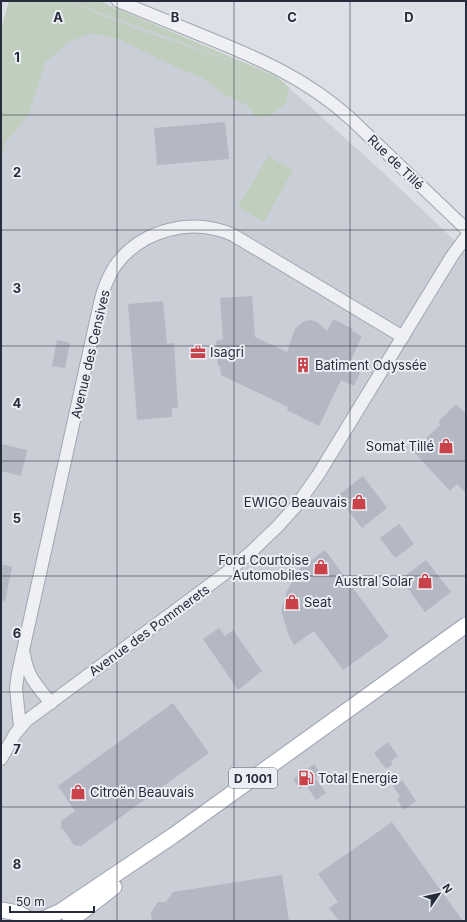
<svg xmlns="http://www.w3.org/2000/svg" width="467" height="922" font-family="Inter,sans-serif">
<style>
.built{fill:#caced7}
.green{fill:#c0cfbd}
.building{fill:#b3b8c2}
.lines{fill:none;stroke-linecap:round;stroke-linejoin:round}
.minor-casing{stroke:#a2a6af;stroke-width:14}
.major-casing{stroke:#9ca2b1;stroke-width:17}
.minor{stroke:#eef0f4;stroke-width:12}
.major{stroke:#fff;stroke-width:15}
.grid{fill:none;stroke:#262c3b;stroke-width:1;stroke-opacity:0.55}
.labels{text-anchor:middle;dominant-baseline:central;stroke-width:4;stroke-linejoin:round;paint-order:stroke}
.shield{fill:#ebeef4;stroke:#616672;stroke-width:1}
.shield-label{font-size:12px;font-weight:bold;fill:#262c3b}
.street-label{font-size:13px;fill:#262c3b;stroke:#ebeef4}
.poi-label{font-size:13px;fill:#262c3b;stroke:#ebeef4;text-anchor:start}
.grid-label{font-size:13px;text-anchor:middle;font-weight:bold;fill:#262c3b;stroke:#ebeef4;stroke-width:4;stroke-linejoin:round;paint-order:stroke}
</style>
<rect width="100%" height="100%" fill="#dcdfe6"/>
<path class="built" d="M 32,1 L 68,1 L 276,76 L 376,166 L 466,251 L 466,921 L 1,921 L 1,114 Z"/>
<g class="green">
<path d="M 9,1 L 66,1 L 145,32 L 247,66 L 68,1 L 99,1 L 276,76 L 289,87 L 286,103 L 269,116 L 258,118 L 245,104 L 225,95 L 203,78 L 180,69 L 118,39 L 92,33 L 68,42 L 45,63 L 28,115 L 6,142 L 1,159 L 1,29 Z"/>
<path d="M 268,156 L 293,170 L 264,222 L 238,207 Z"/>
</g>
<g class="building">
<path d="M 225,122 L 229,159 L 157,165 L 154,128 Z"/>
<path d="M 252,296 L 255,337 L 287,352 L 295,329 L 304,321 L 311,320 L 317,322 L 327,331 L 333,319 L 353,329 L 352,331 L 362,336 L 350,362 L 362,368 L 354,386 L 341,380 L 319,426 L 287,410 L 288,407 L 221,375 L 220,366 L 218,366 L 216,341 L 223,339 L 220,298 Z"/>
<path d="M 163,301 L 167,344 L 174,343 L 178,408 L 172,408 L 172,417 L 137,420 L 128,304 Z"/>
<path d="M 57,340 L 70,343 L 65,368 L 52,366 Z"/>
<path d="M 456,404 L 466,414 L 466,493 L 457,484 L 450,491 L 413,451 L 440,425 L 439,421 Z"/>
<path d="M 1,444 L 27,450 L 21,476 L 1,471 Z"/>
<path d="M 363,476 L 387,508 L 362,528 L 337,496 Z"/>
<path d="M 399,524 L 414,544 L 395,558 L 380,538 Z"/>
<path d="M 325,550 L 389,637 L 343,670 L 314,631 L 294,645 L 288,634 L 281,610 L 287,591 L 299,569 Z"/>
<path d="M 426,560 L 451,592 L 425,612 L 401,579 Z"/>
<path d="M 1,564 L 12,567 L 5,601 L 1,600 Z"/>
<path d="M 219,628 L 225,636 L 233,630 L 262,671 L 238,690 L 203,639 Z"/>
<path d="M 173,703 L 209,753 L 81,846 L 74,845 L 63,829 L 61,829 L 61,821 L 75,811 L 58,786 Z"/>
<path d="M 388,742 L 398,756 L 391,761 L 393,764 L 386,769 L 374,753 Z"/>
<path d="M 314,764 L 321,774 L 315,778 L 326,793 L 316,800 L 306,785 L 300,789 L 293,779 Z"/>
<path d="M 402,780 L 416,801 L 404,810 L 397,799 L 400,797 L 393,786 Z"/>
<path d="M 392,822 L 406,842 L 463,921 L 339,921 L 329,908 L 338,902 L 318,874 Z"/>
<path d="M 282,875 L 289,921 L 152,921 L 151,912 L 158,902 L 166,902 L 173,892 Z"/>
</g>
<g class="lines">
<g class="minor-casing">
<g id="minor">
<path d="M 118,1 C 147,13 176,25 206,37 C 260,59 307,79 351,119 L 466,229"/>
<path d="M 24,654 C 27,676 37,686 51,703"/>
<path d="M 20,727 L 16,688 L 18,673 L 100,303 C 103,290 108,277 115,266 C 142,229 192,217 233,235 L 403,337"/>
<path d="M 1,759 L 15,734 L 26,721 L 227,572 L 250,553 L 278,526 L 296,506 L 318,475 L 452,256 L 466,237"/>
</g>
</g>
<g class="major-casing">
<g id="major">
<path d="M 1,910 L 18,913 L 33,921"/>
<path d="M 33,921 L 43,919 L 61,911 L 174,835 L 466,625"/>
<path d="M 70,921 L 114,887"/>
</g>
</g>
<use href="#minor" class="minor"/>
<use href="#major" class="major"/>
</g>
<path class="grid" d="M 117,1 L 117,921M 234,1 L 234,921M 350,1 L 350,921M 1,115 L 466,115M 1,230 L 466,230M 1,346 L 466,346M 1,461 L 466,461M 1,576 L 466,576M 1,692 L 466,692M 1,807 L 466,807"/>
<defs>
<g id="office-bare" transform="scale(1.2)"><path d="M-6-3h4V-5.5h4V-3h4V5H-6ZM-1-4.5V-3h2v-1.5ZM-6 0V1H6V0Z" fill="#c9424a" stroke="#ebeef4" stroke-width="2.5" paint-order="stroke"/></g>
<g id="building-bare" transform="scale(1.2)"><path d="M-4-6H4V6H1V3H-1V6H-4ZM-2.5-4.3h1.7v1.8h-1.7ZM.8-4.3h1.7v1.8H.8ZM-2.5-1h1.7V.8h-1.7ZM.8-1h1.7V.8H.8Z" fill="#c9424a" stroke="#ebeef4" stroke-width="2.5" paint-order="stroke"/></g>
<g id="shop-bare" transform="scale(1.2)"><path d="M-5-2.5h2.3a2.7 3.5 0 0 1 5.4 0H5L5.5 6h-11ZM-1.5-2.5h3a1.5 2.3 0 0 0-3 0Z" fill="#c9424a" stroke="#ebeef4" stroke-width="2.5" paint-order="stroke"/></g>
<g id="fuel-bare" transform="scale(1.2)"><path d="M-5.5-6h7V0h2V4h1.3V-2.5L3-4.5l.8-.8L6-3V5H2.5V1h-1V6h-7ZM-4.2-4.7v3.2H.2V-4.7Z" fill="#c9424a" stroke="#ebeef4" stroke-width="2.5" paint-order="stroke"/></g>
</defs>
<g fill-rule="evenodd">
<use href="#office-bare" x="198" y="352"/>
<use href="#building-bare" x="303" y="365"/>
<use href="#shop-bare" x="446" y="446"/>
<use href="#shop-bare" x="359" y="502"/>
<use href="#shop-bare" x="321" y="567"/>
<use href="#shop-bare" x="425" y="581"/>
<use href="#shop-bare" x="292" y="602"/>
<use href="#fuel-bare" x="306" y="778"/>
<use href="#shop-bare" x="78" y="792"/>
</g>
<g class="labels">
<rect class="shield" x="229" y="768" width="48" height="20" rx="3"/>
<g class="shield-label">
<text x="253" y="778">D 1001</text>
</g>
<g class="street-label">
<text transform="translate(396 162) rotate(44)">Rue de Tillé</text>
<text transform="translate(90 354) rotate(-77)">Avenue des Censives</text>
<text transform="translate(149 630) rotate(-36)">Avenue des Pommerets</text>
</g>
<g class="poi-label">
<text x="210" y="352">Isagri</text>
<text x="315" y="365">Batiment Odyssée</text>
<text x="434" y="446" text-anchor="end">Somat Tillé</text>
<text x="347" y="502" text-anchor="end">EWIGO Beauvais</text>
<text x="309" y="560" text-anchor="end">Ford Courtoise<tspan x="309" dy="15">Automobiles</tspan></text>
<text x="413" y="581" text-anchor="end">Austral Solar</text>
<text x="304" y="602">Seat</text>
<text x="318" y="778">Total Energie</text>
<text x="90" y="792">Citroën Beauvais</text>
</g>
</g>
<g class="grid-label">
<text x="58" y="22">A</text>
<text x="175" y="22">B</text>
<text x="292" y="22">C</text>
<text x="409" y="22">D</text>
<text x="17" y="62">1</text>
<text x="17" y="177">2</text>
<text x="17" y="293">3</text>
<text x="17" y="408">4</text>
<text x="17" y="523">5</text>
<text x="17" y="638">6</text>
<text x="17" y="754">7</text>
<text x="17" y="869">8</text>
</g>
<rect width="467" height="922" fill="none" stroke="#262c3b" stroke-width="4"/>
<g transform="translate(439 894) rotate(56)" stroke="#ebeef4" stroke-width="3" paint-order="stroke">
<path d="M0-3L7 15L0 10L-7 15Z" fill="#262c3b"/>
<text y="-6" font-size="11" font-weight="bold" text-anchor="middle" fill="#262c3b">N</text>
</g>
<path d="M10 906v6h84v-6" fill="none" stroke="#262c3b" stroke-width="2"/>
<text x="16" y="906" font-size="12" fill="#262c3b" stroke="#ebeef4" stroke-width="3" paint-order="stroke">50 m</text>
</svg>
